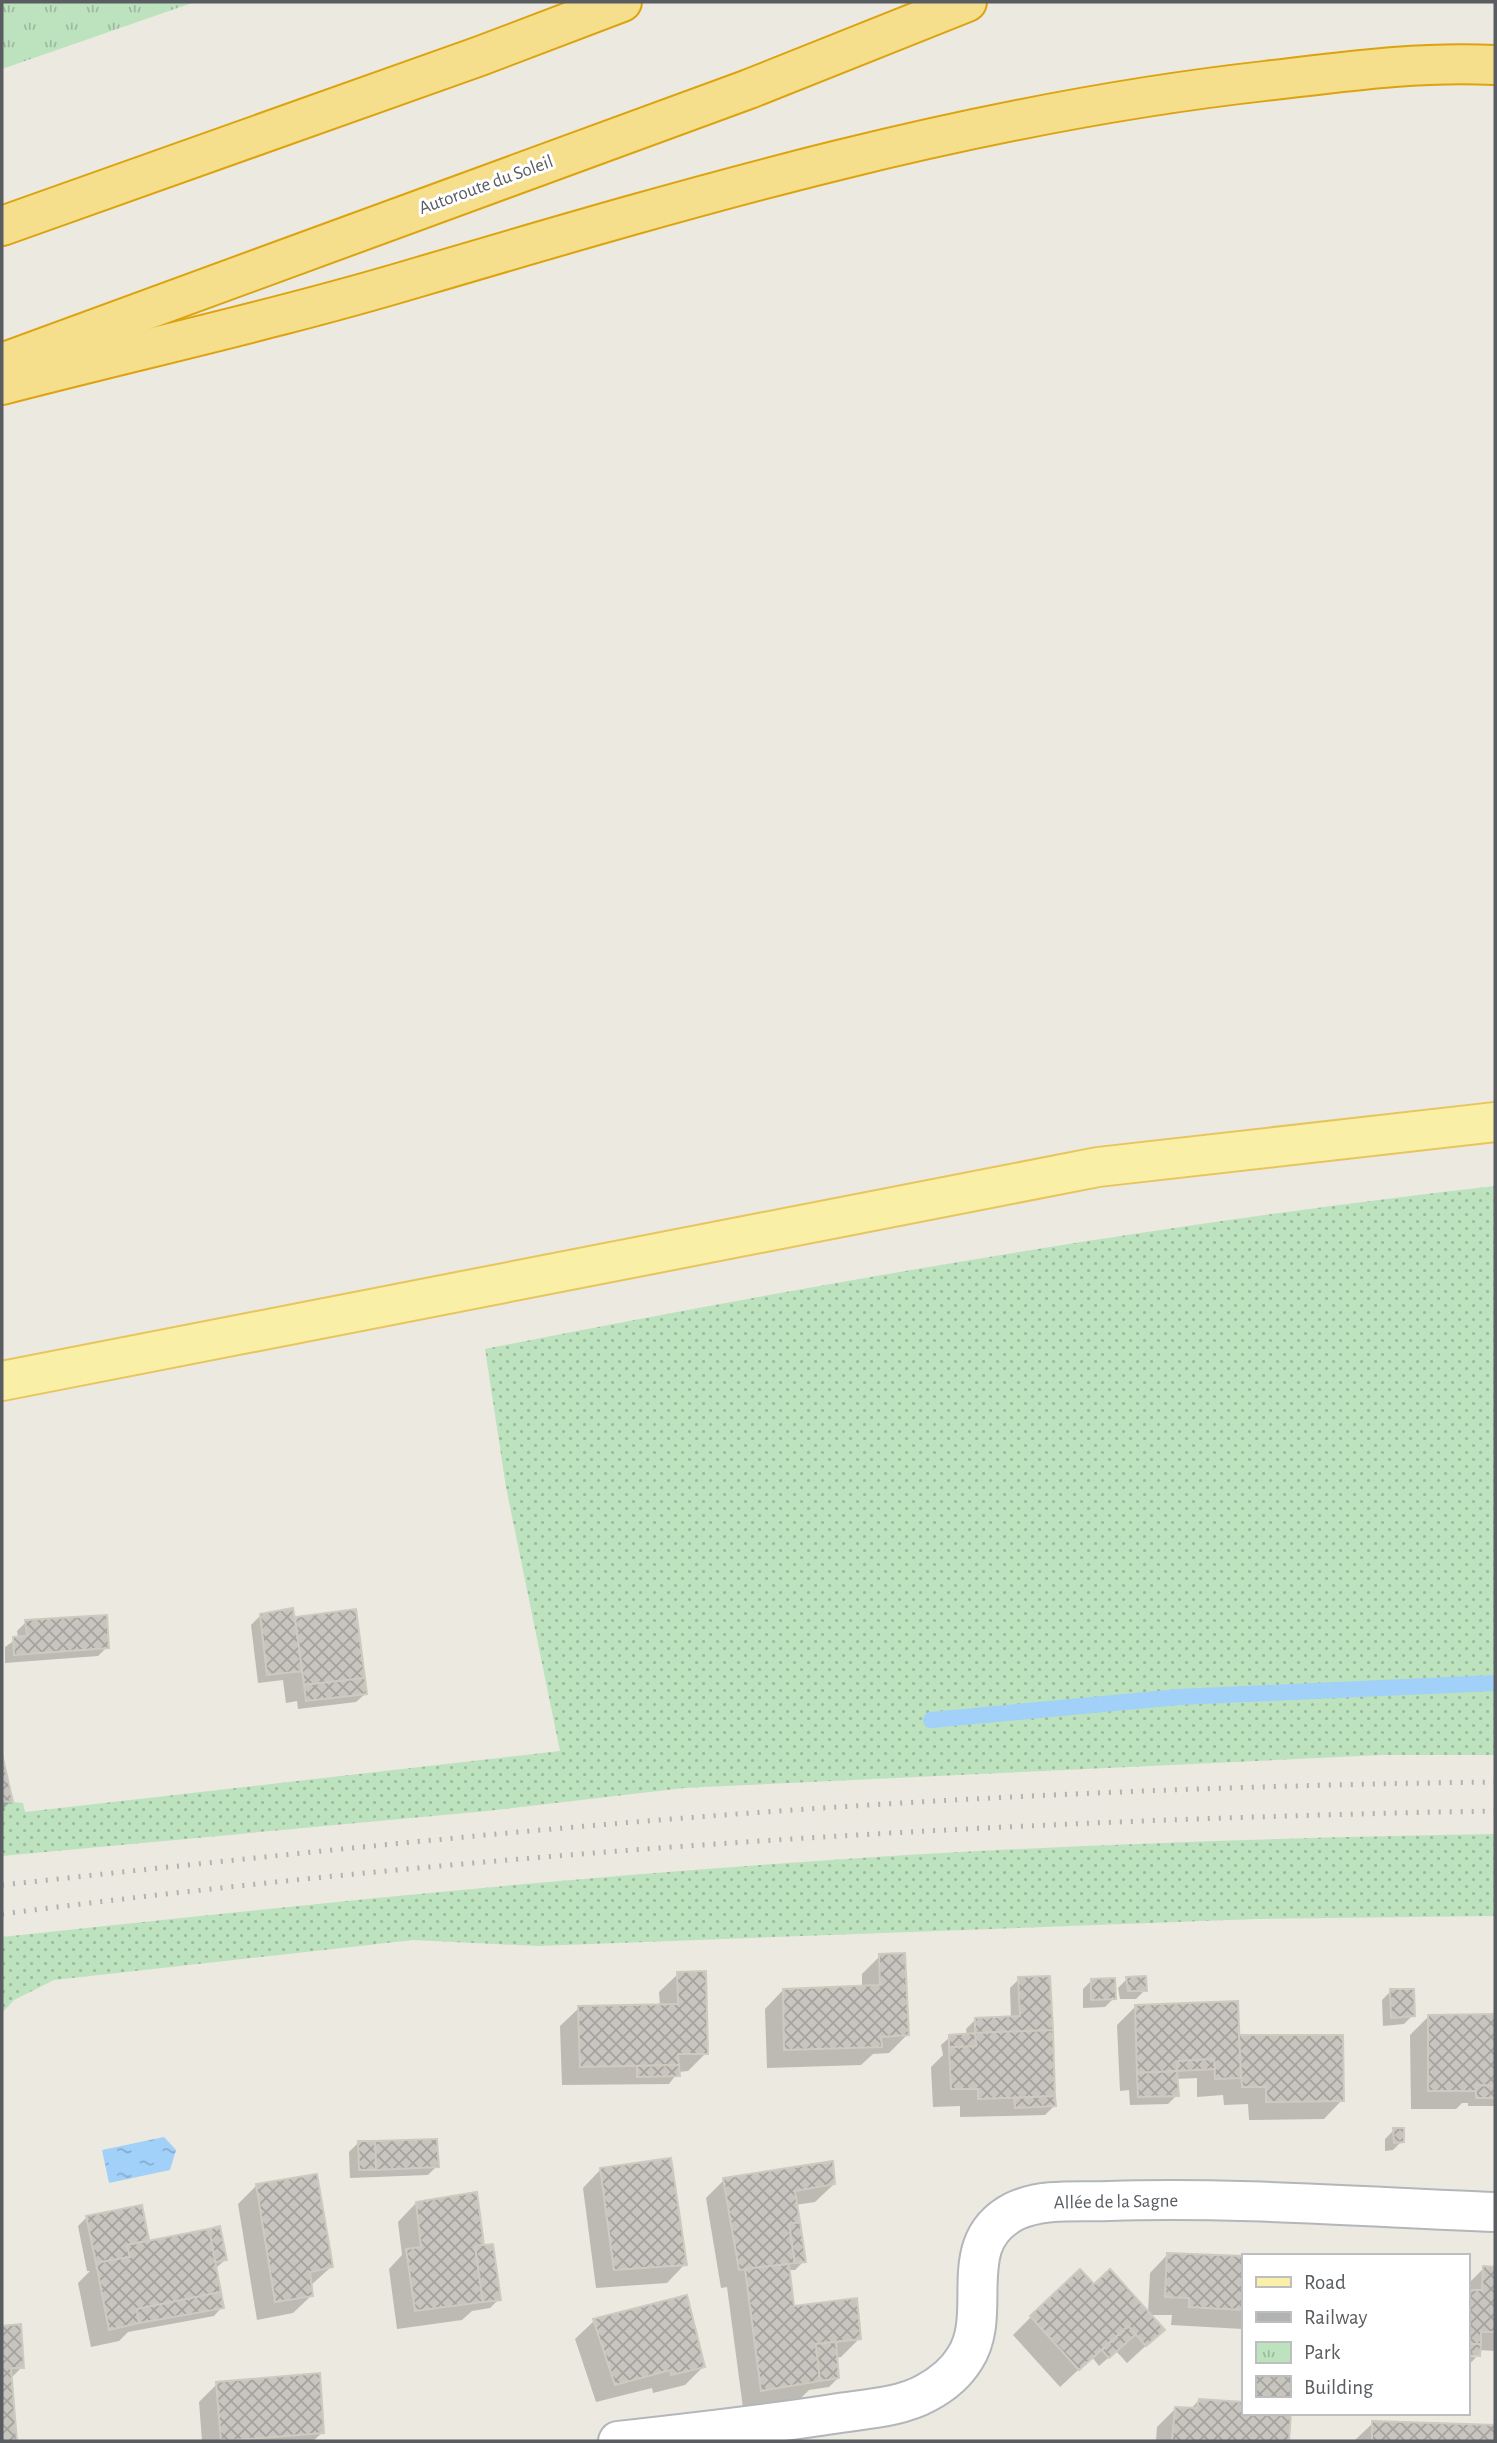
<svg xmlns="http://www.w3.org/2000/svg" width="1497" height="2443" font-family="'Alegreya Sans',sans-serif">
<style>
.grass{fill:url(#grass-dots)}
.park{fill:url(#park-tufts)}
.water{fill:url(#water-ripples)}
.shadow{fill:#0003}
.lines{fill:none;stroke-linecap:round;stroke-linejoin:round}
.stream{stroke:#a1d0f9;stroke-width:16}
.building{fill:url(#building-cross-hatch);stroke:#cfcabf;stroke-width:2}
.street-casing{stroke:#b3b6ba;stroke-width:42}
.primary-casing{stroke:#e8c55c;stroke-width:42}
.highway-casing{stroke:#dda30e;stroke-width:42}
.street{stroke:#fff;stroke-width:38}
.primary{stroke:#f9efa6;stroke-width:38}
.highway{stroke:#f6df8c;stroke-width:38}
.rail{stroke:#b1b2b2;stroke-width:5;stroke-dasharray:2 9;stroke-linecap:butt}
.labels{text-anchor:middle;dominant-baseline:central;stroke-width:6;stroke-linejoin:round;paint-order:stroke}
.street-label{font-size:19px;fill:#595c60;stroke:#fff}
</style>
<defs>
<pattern id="grass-dots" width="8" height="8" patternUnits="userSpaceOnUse" patternTransform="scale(1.75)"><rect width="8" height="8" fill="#bde2be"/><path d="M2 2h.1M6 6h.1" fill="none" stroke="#9dba9e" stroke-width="1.8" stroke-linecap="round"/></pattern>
<pattern id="park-tufts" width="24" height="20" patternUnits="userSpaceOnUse" patternTransform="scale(1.75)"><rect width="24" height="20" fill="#bde2be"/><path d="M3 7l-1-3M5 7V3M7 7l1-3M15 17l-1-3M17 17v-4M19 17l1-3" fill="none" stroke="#9dba9e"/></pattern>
<pattern id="water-ripples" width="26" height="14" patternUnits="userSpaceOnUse" patternTransform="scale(1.75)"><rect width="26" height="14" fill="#a1d0f9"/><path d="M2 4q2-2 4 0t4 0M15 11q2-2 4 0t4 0" fill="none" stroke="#86accd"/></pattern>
<pattern id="building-cross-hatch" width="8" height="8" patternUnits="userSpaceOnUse" patternTransform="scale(1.75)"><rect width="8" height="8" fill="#c8c5bf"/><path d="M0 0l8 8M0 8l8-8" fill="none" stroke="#a5a39f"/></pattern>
</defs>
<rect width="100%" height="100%" fill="#ebe9e0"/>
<g class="grass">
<path d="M 1495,1186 L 1495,1755 L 1381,1755 L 684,1788 L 487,1811 L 2,1856 L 2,1801 L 23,1803 L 25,1812 L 560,1751 L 506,1487 L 485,1349 C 820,1283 1156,1224 1495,1186 Z"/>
<path d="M 1495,1834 L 1495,1916 L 1256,1919 L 538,1946 L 413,1940 L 54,1980 L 14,2000 L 2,2013 L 2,1937 C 264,1909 526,1881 788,1863 C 1024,1846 1260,1838 1495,1834 Z"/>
</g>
<path class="park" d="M 2,2 L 195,2 L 2,69 Z"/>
<path class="water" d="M 164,2137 L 176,2150 L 170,2170 L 109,2183 L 102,2150 Z"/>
<g class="shadow">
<path d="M 355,1611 L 365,1694 L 356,1702 L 298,1709 L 297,1701 L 286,1703 L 283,1680 L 258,1683 L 251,1625 L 260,1616 L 293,1619 Z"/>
<path d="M 26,1622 L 107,1647 L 98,1656 L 5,1663 L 5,1647 L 18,1638 L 17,1631 Z"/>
<path d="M 2,1760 L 11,1801 L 2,1810 Z"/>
<path d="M 880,1956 L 907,2035 L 889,2053 L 873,2054 L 861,2065 L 767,2068 L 765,2009 L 783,1990 L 862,1988 L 862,1974 Z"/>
<path d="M 678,1974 L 706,2053 L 688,2071 L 678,2072 L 669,2084 L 562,2085 L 560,2026 L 579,2008 L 660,2006 L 659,1992 Z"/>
<path d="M 1019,1979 L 1051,2030 L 1054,2106 L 1045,2115 L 960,2117 L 960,2106 L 933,2107 L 931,2067 L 943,2055 L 941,2045 L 950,2037 L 967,2036 L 966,2029 L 975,2020 L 1011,2019 L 1010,1988 Z"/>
<path d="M 1127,1979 L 1145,1990 L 1136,1999 L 1120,1999 L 1118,1988 Z"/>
<path d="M 1092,1980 L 1114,1998 L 1105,2007 L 1083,2008 L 1083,1989 Z"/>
<path d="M 1391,1991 L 1413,2015 L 1404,2024 L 1383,2026 L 1382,2000 Z"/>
<path d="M 1135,2007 L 1238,2037 L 1342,2100 L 1324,2119 L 1249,2120 L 1248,2104 L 1224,2105 L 1223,2095 L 1197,2097 L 1197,2078 L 1176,2079 L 1177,2095 L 1168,2104 L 1130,2105 L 1129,2090 L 1120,2091 L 1117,2025 Z"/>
<path d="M 1429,2016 L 1495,2016 L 1495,2106 L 1468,2106 L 1468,2103 L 1462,2103 L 1456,2109 L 1411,2109 L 1410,2035 Z"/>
<path d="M 1394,2130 L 1402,2141 L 1393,2150 L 1385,2151 L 1385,2139 Z"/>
<path d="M 358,2143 L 437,2166 L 428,2175 L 350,2178 L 349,2152 Z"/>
<path d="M 601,2169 L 685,2264 L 667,2283 L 596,2288 L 583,2188 Z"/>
<path d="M 724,2180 L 834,2184 L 815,2202 L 795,2205 L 804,2261 L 795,2270 L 788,2270 L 793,2308 L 859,2339 L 841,2357 L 836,2358 L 838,2378 L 829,2387 L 809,2390 L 800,2399 L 743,2408 L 727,2287 L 721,2288 L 706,2198 Z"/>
<path d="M 256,2186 L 331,2267 L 310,2286 L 312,2295 L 293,2313 L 257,2320 L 238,2204 Z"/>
<path d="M 416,2203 L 482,2247 L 499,2299 L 490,2308 L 472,2311 L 462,2320 L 397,2329 L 389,2269 L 402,2255 L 398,2222 Z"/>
<path d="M 87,2217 L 147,2240 L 144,2243 L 225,2260 L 215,2269 L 222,2307 L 214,2316 L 128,2332 L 119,2341 L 91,2347 L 78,2283 L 90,2271 L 87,2271 L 78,2226 Z"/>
<path d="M 1168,2254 L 1243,2258 L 1243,2329 L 1171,2325 L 1172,2315 L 1149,2315 L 1163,2330 L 1127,2363 L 1116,2351 L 1099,2366 L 1092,2357 L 1060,2387 L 1013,2335 L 1031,2317 L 1094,2287 L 1148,2313 L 1150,2273 Z"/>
<path d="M 1484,2268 L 1495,2268 L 1495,2351 L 1479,2350 L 1467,2356 L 1467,2285 Z"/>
<path d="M 594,2321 L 703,2367 L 685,2385 L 653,2393 L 652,2388 L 596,2402 L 575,2339 Z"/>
<path d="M 20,2326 L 22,2367 L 10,2379 L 15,2441 L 2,2441 L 2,2328 Z"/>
<path d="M 1467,2357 L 1476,2357 L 1470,2364 Z"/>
<path d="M 217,2384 L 323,2432 L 313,2441 L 202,2441 L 199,2402 Z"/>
<path d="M 1199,2400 L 1243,2403 L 1243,2413 L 1289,2413 L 1287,2441 L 1156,2441 L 1157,2427 L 1176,2408 L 1190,2410 Z"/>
<path d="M 1373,2423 L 1495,2427 L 1495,2441 L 1354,2441 Z"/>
</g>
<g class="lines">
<path class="stream" d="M 931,1720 L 1179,1697 L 1495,1683"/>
</g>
<g class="building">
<path d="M 293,1608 L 303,1671 L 267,1675 L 260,1614 Z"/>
<path d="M 356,1609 L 365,1678 L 304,1685 L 295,1617 Z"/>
<path d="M 107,1615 L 109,1648 L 14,1655 L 13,1637 L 27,1636 L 25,1620 Z"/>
<path d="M 365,1678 L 367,1694 L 306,1701 L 304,1685 Z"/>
<path d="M 2,1754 L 13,1802 L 2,1801 Z"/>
<path d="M 905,1953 L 909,2035 L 881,2037 L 882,2047 L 784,2050 L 783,1989 L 880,1985 L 879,1954 Z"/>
<path d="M 706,1971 L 708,2054 L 678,2054 L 679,2065 L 580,2067 L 578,2006 L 678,2004 L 677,1972 Z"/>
<path d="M 1050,1976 L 1053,2030 L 975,2033 L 975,2018 L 1020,2016 L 1018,1977 Z"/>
<path d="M 1146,1976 L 1147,1991 L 1128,1991 L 1126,1977 Z"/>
<path d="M 1115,1978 L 1116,1999 L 1091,2000 L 1091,1979 Z"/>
<path d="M 1390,1989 L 1414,1989 L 1415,2016 L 1391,2018 Z"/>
<path d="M 1238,2001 L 1241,2078 L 1215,2079 L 1214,2059 L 1178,2061 L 1177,2071 L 1137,2073 L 1135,2005 Z"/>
<path d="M 1495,2014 L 1495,2086 L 1476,2085 L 1476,2091 L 1428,2091 L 1428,2015 Z"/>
<path d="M 1053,2030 L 1055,2096 L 978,2099 L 978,2089 L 951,2089 L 949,2047 L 976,2046 L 975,2033 Z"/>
<path d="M 975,2033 L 976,2046 L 949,2047 L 949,2035 Z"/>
<path d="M 1239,2035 L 1343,2035 L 1344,2101 L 1266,2102 L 1266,2087 L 1242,2087 Z"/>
<path d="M 1214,2059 L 1215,2069 L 1177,2071 L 1178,2061 Z"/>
<path d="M 679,2065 L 680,2076 L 637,2077 L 637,2066 Z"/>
<path d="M 1177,2071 L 1179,2096 L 1138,2097 L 1137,2073 Z"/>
<path d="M 1476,2085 L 1495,2086 L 1495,2098 L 1476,2098 Z"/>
<path d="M 1055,2096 L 1056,2106 L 1015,2108 L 1014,2098 Z"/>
<path d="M 1393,2128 L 1404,2128 L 1404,2142 L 1394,2143 Z"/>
<path d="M 437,2139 L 439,2167 L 376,2170 L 375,2141 Z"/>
<path d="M 358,2141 L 375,2141 L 376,2170 L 359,2170 Z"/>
<path d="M 671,2158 L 687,2265 L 614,2270 L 600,2168 Z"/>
<path d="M 833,2161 L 835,2184 L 795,2191 L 800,2222 L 789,2224 L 795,2263 L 739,2270 L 723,2178 Z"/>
<path d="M 317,2174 L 333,2267 L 310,2272 L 313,2296 L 275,2302 L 256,2184 Z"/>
<path d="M 477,2192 L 484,2245 L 475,2246 L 483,2302 L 415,2311 L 406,2249 L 421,2247 L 416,2202 Z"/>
<path d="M 142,2205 L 149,2240 L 127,2245 L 130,2257 L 96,2263 L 86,2216 Z"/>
<path d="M 800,2222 L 806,2262 L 795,2263 L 789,2224 Z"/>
<path d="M 220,2226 L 227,2260 L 215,2262 L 209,2229 Z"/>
<path d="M 209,2229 L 221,2292 L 137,2309 L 139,2323 L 109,2330 L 96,2263 L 130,2257 L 127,2245 Z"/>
<path d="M 493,2244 L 501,2300 L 483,2302 L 475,2246 Z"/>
<path d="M 1167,2253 L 1243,2256 L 1243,2310 L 1189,2307 L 1189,2298 L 1165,2297 Z"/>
<path d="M 789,2264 L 794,2306 L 857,2298 L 861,2339 L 816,2344 L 820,2381 L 761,2391 L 745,2269 Z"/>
<path d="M 1483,2266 L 1495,2267 L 1495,2332 L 1481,2332 L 1481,2344 L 1467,2344 L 1467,2290 L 1482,2290 Z"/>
<path d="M 1080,2269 L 1094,2284 L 1110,2269 L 1165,2330 L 1146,2346 L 1128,2326 L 1079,2370 L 1030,2316 Z"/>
<path d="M 221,2292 L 224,2308 L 139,2323 L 137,2309 Z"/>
<path d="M 687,2295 L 705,2367 L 671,2375 L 670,2370 L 615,2385 L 593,2319 Z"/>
<path d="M 21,2324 L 24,2368 L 11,2368 L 17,2441 L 2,2441 L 2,2326 Z"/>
<path d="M 1128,2326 L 1136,2334 L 1109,2358 L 1102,2350 Z"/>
<path d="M 836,2342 L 839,2378 L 820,2381 L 816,2344 Z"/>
<path d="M 1467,2344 L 1481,2344 L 1480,2356 L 1467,2355 Z"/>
<path d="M 320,2373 L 324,2433 L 221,2441 L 216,2382 Z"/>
<path d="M 1199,2399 L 1243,2402 L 1243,2413 L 1291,2413 L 1289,2441 L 1172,2441 L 1175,2407 L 1197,2408 Z"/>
<path d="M 1372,2421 L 1495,2425 L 1495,2441 L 1372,2441 Z"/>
</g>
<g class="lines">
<g class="street-casing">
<path id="street" d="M 618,2441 C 690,2433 762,2425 833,2414 C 863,2409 899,2408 926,2393 C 941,2385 956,2373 965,2358 C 995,2312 952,2243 1015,2211 C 1043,2198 1079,2202 1109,2201 C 1237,2197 1367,2207 1495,2212"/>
</g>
<g class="primary-casing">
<path id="primary" d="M 2,1381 L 1098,1167 L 1495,1122"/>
</g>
<g class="highway-casing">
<g id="highway">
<path d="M 2,226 L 480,56 L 622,2"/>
<path d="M 7,361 L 749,89 L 967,2"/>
<path d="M 2,385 C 141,349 282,318 419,277 C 697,195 976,113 1265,81 C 1342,72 1418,61 1495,65"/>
</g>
</g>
<use href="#street" class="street"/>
<use href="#primary" class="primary"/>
<use href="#highway" class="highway"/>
<g class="rail">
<path d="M 2,1885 C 251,1858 501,1831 751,1813 C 998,1795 1247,1785 1495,1782"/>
<path d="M 2,1914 C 497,1850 996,1820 1495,1811"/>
</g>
</g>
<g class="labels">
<g class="street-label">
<text transform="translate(486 185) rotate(-20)">Autoroute du Soleil</text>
<text transform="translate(1116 2202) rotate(-1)">Allée de la Sagne</text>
</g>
</g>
<rect width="1497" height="2443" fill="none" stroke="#595c60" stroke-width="7"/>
<rect x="1242" y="2254" width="228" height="161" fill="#ffffff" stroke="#bdbebf" stroke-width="2"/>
<rect x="1256" y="2277" width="35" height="10" fill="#f9efa6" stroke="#bdbebf" stroke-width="2"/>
<text x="1304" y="2289" font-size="21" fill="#595c60">Road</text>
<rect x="1256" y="2312" width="35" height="10" fill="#b1b2b2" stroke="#bdbebf" stroke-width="2"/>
<text x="1304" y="2324" font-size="21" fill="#595c60">Railway</text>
<rect x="1256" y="2342" width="35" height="21" fill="url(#park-tufts)" stroke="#bdbebf" stroke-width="2"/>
<text x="1304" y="2359" font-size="21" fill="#595c60">Park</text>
<rect x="1256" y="2376" width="35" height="21" fill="url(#building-cross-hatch)" stroke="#bdbebf" stroke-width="2"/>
<text x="1304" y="2394" font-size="21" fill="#595c60">Building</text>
</svg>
